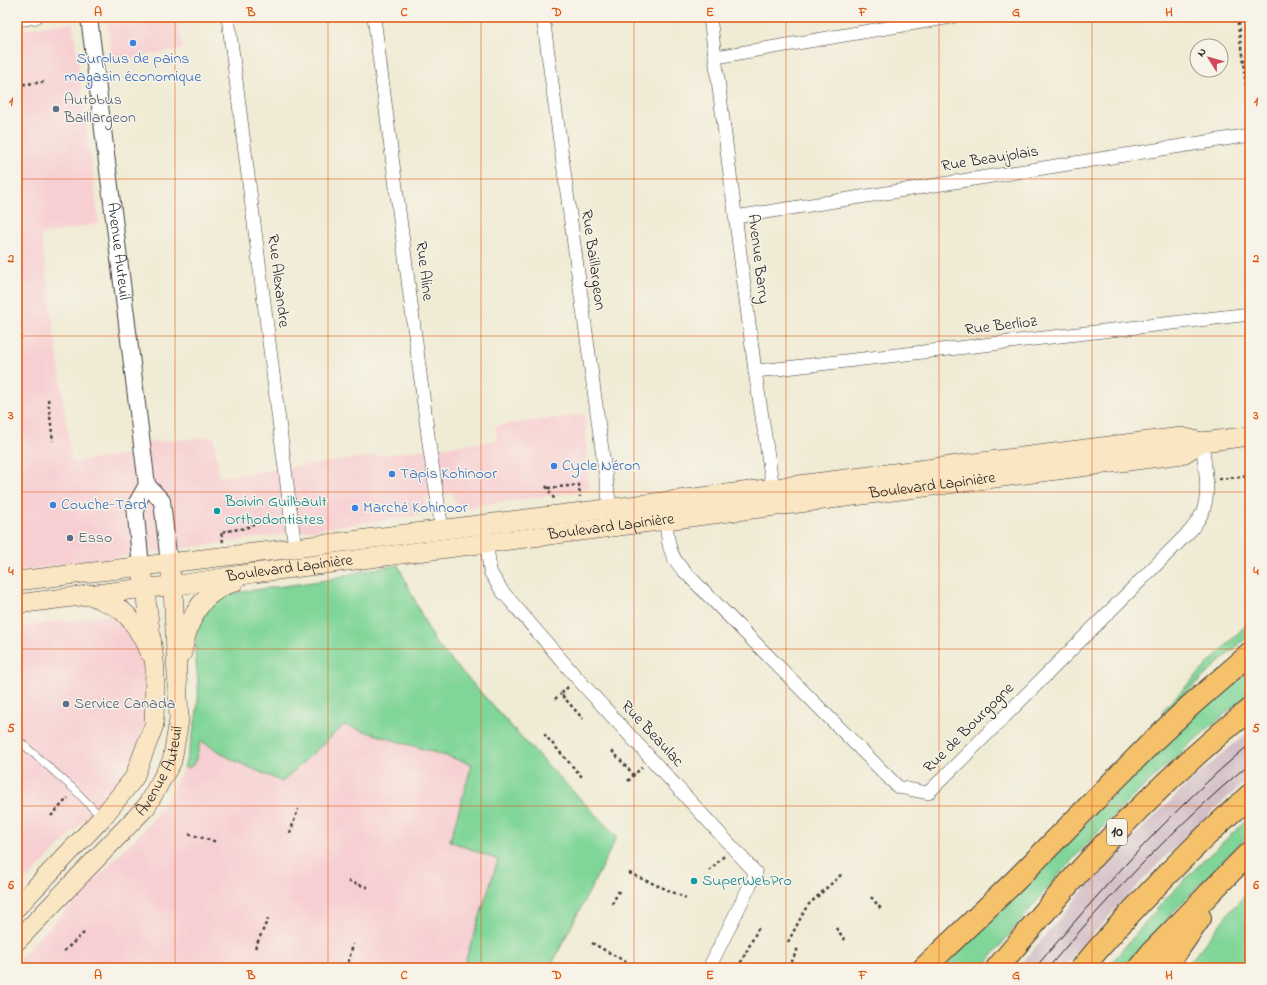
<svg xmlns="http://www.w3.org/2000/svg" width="1267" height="985" font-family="'Indie Flower',sans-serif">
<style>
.built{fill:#f7cfd2}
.industrial{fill:#d2bdc6}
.green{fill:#80d598;stroke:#4e785a}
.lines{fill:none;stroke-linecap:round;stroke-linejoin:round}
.service-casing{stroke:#3c3b38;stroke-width:8}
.minor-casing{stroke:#3c3b38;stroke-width:14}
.tertiary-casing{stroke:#3c3b38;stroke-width:18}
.secondary-casing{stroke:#3c3b38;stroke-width:20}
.motorway-casing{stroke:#3c3b38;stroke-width:24}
.path{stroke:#3c3b38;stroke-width:2.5;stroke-dasharray:3 3;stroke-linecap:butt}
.service{stroke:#fff;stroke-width:7}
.minor{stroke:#fff;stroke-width:13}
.tertiary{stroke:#fff;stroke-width:16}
.secondary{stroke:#fbe6c4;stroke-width:19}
.motorway{stroke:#f5c16b;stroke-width:22}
.tram{stroke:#1c1c1c;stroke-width:1}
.grid{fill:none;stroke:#de560d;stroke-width:1;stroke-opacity:0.55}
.shop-dot{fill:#3f7fe0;stroke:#f7f3e8;stroke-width:1.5}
.service-dot{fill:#5c6f8a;stroke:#f7f3e8;stroke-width:1.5}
.culture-dot{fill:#0f9aa8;stroke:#f7f3e8;stroke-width:1.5}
.labels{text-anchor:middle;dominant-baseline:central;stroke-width:3;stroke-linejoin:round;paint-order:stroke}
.shield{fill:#f7f3e8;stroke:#5e5c59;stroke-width:1}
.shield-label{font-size:15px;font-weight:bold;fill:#1c1c1c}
.shop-label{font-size:16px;fill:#366cbe;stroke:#f7f3e8;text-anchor:start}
.service-label{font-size:16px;fill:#4e5e75;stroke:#f7f3e8;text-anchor:start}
.street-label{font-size:16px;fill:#1c1c1c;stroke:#f7f3e8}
.culture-label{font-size:16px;fill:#0d838f;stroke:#f7f3e8;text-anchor:start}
.neatline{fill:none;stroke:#de560d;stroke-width:1.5}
.grid-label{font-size:13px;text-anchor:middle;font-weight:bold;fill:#de560d}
</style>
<rect width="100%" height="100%" fill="#f7f3e8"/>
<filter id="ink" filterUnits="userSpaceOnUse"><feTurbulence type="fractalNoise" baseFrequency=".025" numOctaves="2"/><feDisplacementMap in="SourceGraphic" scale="8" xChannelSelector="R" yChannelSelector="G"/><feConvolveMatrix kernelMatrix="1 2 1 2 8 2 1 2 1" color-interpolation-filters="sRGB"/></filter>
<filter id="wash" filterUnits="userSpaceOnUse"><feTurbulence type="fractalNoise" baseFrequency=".012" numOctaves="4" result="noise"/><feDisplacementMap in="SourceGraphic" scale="16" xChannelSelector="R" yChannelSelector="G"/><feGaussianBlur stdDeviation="0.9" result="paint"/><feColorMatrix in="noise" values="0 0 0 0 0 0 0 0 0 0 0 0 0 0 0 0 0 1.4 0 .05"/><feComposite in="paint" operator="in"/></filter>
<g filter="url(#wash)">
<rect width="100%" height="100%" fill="#f0ebd4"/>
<g class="built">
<path d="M 107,17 L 177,17 L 183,49 L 111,61 Z"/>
<path d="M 73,23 L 99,223 L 41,235 L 72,462 L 128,455 L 151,442 L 214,437 L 219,477 L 419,450 L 496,441 L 496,426 L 585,414 L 589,490 L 458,508 L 452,493 L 426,497 L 422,515 L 17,571 L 17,30 Z"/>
<path d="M 398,565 L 434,641 L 524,740 L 617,837 L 550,968 L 17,968 L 17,961 L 150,823 L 172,791 L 184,767 L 191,745 L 196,712 L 198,700 L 195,642 L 234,593 L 327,580 L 361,571 Z"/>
<path d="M 108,615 L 134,635 L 145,663 L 147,711 L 138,746 L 116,787 L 17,890 L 17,627 Z"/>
</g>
<path class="industrial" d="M 1250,730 L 1250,778 L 1217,807 L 1158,864 L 1111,914 L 1064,968 L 1018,968 L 1078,896 L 1132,838 L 1192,780 Z"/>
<g class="green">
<path d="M 398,565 L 434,641 L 524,740 L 617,837 L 552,964 L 558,968 L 463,968 L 498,860 L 450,841 L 472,764 L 344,725 L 282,782 L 233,760 L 201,741 C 198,749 197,764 189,768 L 184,767 C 191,745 196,723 198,701 C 201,667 185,643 207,612 C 214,602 223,596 234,593 L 327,580 L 361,571 Z"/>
<path d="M 1250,621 L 1250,635 L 1228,654 L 1163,714 L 1162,711 Z"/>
<path d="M 1250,668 L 1250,693 C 1192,741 1135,792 1083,848 C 1048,886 1015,928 982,968 L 943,968 L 1045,867 L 1101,807 L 1189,719 Z"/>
<path d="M 1250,817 L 1250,834 C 1206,876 1164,920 1126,968 L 1107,968 L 1163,902 L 1204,860 Z"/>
<path d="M 1250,890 L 1250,968 L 1185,968 L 1236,904 Z"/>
</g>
</g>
<g filter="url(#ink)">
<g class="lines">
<g class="service-casing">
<path id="service" d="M 17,739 L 75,790 L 102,818"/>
</g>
<g class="minor-casing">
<g id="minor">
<path d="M 228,17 L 295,548"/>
<path d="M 374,17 L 430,451 L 442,529"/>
<path d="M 543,17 L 610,508"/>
<path d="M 710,17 L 755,371 L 774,495"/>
<path d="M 17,20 L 36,17"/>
<path d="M 716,57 L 951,17"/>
<path d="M 735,217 L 1250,135"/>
<path d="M 755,371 L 777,369 L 1250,314"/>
<path d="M 665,512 C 668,536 666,552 683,570 L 898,787 L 928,793 L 1191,530 C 1196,523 1202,516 1204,508 C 1210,490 1204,461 1202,442"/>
<path d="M 486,536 L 490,571 L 492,575 L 502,591 L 577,678 L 756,873 L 709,968"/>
</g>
</g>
<g class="tertiary-casing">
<g id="tertiary">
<path id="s1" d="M 89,17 L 147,485 L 162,501 L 169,563"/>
<path d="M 141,567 L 135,506 L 147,485"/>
</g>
</g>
<g class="secondary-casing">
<g id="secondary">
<path d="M 17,581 L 295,548 L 1181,437 L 1202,442 L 1250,436"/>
<path d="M 89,594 C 98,599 109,603 118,608 C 132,617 143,637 149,652"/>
<path id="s2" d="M 17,604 L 144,588 L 173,586 L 254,573 L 401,554 L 1183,454 L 1202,442"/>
<path d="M 182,653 C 186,630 195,602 217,590 C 222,586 228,584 234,582"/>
<path d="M 17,907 L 102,818 L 134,778 L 154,725 L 155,668 L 143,576"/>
<path id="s3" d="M 17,941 L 146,807 L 172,761 L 179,720 L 173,586 L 171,575"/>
</g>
</g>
<g class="motorway-casing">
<g id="motorway">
<path d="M 924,968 L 1014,882 L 1155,739 L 1191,705 L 1250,654"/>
<path d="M 997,968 C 1024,936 1051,904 1078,873 C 1131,814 1189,758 1250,709"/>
<path d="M 1082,968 C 1134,906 1190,849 1250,795"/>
<path d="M 1139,968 L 1151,953 L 1250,852"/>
<path d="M 1165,968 L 1200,918"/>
</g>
</g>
<g class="path">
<path d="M 1237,17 L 1250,115"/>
<path d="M 17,85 L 44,82"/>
<path d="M 48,399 L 53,441"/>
<path d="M 1219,479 L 1250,476"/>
<path d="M 546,486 L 555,500"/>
<path d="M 548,488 L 579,485 L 580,497"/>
<path d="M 223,542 L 221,532 L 246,528 L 257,522"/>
<path d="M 568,687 L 561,694 L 583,719"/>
<path d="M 555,699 L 561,694"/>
<path d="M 544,734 L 582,777"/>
<path d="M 612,751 L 634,775"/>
<path d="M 628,781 L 642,767"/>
<path d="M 51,816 L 68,798"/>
<path d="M 290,833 L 298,809"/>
<path d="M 189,834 L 217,842"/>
<path d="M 709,871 L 724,856"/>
<path d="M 629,873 L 686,898"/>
<path d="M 348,881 L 370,888"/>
<path d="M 871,897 L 882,910"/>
<path d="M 612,904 L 620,889"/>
<path d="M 836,928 L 845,940"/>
<path d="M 788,942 L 807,906 L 843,873"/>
<path d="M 592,943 L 637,968"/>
<path d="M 255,948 L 268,919"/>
<path d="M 64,951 L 85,932"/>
<path d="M 347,968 L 353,944"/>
<path d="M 420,968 L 422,964"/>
<path d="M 738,968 L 759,927"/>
<path d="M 789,968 L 798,948"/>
</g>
<use href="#service" class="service"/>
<use href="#minor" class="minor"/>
<use href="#tertiary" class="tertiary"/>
<use href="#secondary" class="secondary"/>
<use href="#motorway" class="motorway"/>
<g class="tram">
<path d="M 1035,968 C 1102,889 1170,811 1250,744"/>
<path d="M 1048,968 C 1110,894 1177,825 1250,763"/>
</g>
</g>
</g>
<path class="grid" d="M 175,17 L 175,968M 328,17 L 328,968M 481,17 L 481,968M 634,17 L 634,968M 786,17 L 786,968M 939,17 L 939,968M 1092,17 L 1092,968M 17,179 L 1250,179M 17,336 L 1250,336M 17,492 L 1250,492M 17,649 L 1250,649M 17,806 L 1250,806"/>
<g class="shop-dot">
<circle cx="133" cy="43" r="4"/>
<circle cx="554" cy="466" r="4"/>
<circle cx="392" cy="474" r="4"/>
<circle cx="53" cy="505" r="4"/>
<circle cx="355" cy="508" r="4"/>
</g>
<g class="service-dot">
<circle cx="56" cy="109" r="4"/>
<circle cx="70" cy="538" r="4"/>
<circle cx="66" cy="704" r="4"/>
</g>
<g class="culture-dot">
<circle cx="217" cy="511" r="4"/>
<circle cx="694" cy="881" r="4"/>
</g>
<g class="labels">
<rect class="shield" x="1107" y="819" width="20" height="26" rx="3"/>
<g class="shield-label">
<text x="1117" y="832">10</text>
</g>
<g class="shop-label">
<text x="133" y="59" text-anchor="middle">Surplus de pains<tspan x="133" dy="18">magasin économique</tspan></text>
<text x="562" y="466">Cycle Néron</text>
<text x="400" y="474">Tapis Kohinoor</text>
<text x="61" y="505">Couche-Tard</text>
<text x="363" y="508">Marché Kohinoor</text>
</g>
<g class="service-label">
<text x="64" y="100">Autobus<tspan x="64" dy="18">Baillargeon</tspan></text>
<text x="78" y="538">Esso</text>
<text x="74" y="704">Service Canada</text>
</g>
<g class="street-label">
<text transform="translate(990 159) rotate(-9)">Rue Beaujolais</text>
<text stroke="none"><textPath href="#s1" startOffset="236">Avenue Auteuil</textPath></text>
<text transform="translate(758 259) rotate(83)">Avenue Barry</text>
<text transform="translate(593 260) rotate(82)">Rue Baillargeon</text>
<text transform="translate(424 271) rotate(83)">Rue Aline</text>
<text transform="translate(278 281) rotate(83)">Rue Alexandre</text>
<text transform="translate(1001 326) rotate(-7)">Rue Berlioz</text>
<text stroke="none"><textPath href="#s2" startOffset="923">Boulevard Lapinière</textPath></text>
<text stroke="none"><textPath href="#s2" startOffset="599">Boulevard Lapinière</textPath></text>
<text stroke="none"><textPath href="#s2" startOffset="275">Boulevard Lapinière</textPath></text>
<text transform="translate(969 728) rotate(-45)">Rue de Bourgogne</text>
<text transform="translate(652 734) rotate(47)">Rue Beaulac</text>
<text stroke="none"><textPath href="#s3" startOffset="225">Avenue Auteuil</textPath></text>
</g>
<g class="culture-label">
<text x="225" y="502">Boivin Guilbault<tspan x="225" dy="18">Orthodontistes</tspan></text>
<text x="702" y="881">SuperWebPro</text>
</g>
</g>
<rect width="1267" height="985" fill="none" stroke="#f7f3e8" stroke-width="44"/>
<g transform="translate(1209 58) rotate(307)"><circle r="19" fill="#f7f3e8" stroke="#9f9d96"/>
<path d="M0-3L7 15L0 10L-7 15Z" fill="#d1495b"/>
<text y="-6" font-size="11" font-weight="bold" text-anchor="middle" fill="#1c1c1c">N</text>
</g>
<rect x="22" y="22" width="1223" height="941" class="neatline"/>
<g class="grid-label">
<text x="98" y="16">A</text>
<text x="251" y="16">B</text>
<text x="404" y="16">C</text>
<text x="557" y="16">D</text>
<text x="710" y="16">E</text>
<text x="863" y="16">F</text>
<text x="1016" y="16">G</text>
<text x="1169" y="16">H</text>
<text x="11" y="105">1</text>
<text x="1256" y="105">1</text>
<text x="11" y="262">2</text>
<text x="1256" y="262">2</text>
<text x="11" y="419">3</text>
<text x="1256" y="419">3</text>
<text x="11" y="575">4</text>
<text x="1256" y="575">4</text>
<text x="11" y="732">5</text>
<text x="1256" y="732">5</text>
<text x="11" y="889">6</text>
<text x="1256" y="889">6</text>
<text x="98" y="979">A</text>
<text x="251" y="979">B</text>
<text x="404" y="979">C</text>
<text x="557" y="979">D</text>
<text x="710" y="979">E</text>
<text x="863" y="979">F</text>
<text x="1016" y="979">G</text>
<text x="1169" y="979">H</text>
</g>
</svg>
